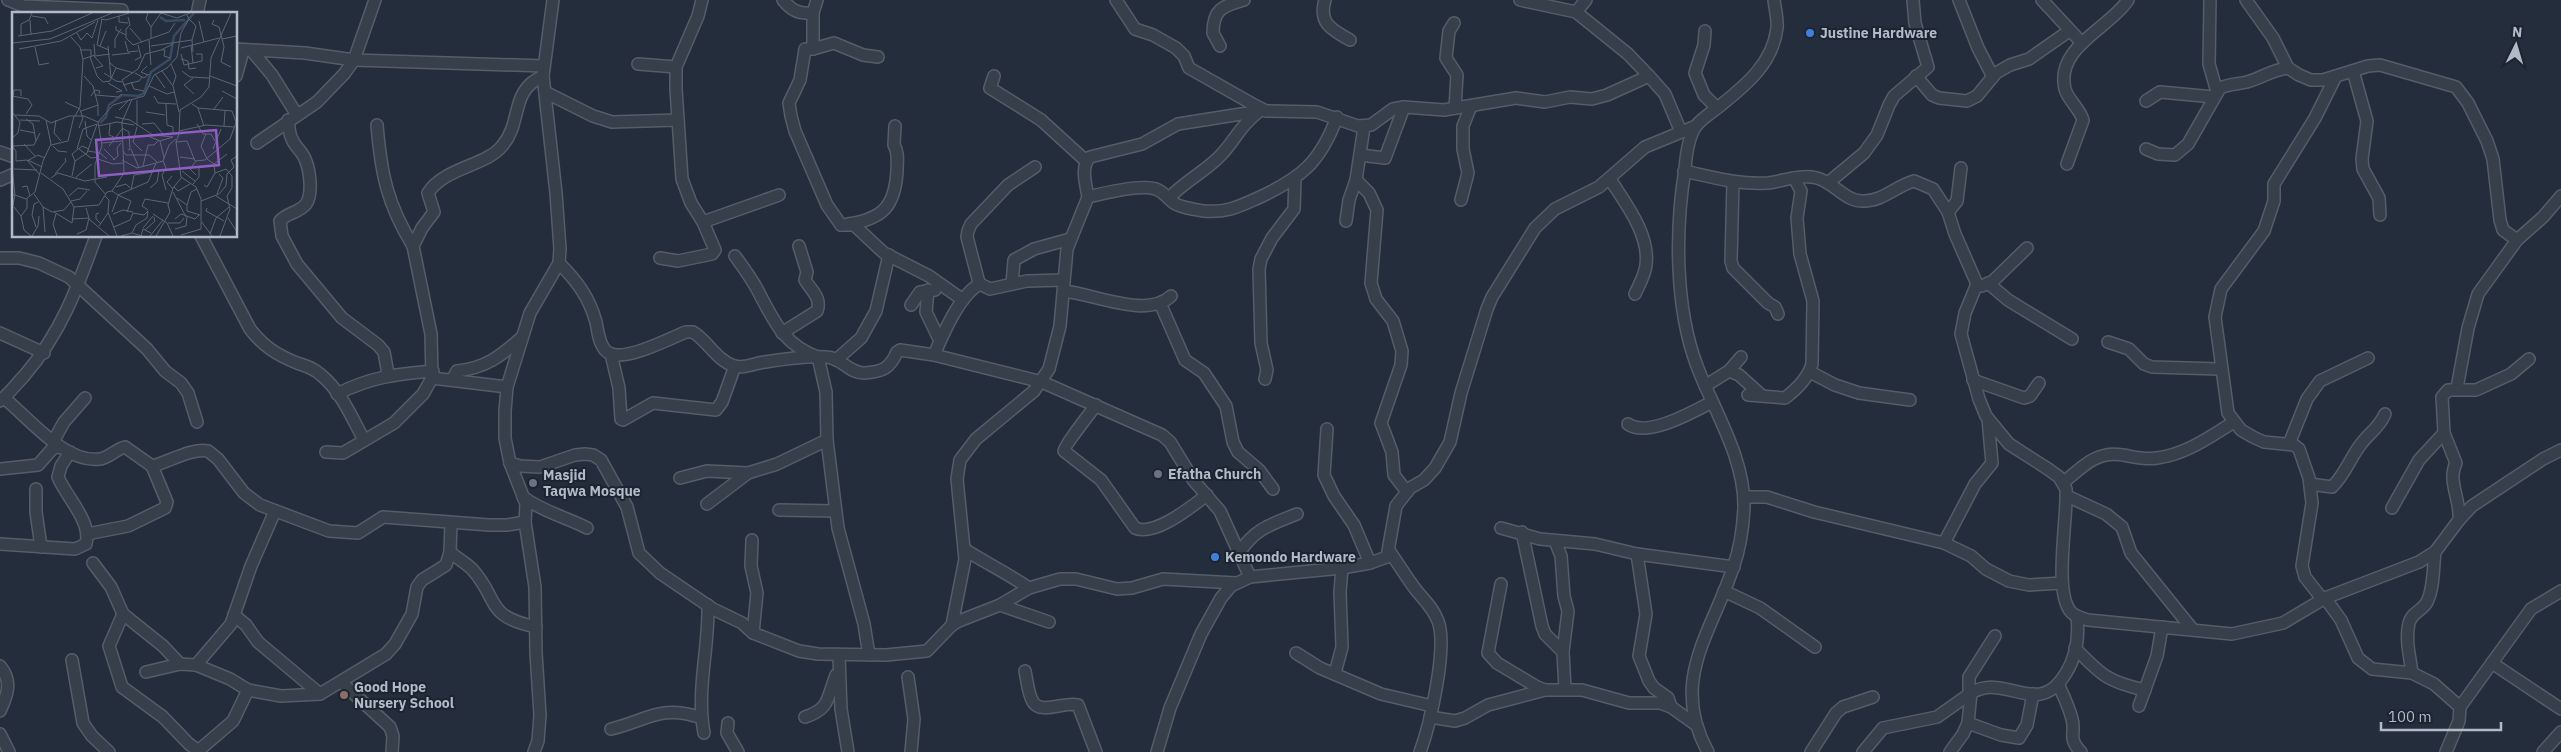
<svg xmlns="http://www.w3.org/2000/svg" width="2561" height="752" font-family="'IBM Plex Sans',sans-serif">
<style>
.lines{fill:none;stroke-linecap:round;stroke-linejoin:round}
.minor-casing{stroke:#555d69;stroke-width:14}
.minor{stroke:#373f4b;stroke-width:11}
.shop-dot{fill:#3f7fe0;stroke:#1c2430;stroke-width:2}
.worship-dot{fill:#6b7280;stroke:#1c2430;stroke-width:2}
.education-dot{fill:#8d6e63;stroke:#1c2430;stroke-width:2}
.labels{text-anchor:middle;stroke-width:4;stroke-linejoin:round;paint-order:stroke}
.poi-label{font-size:14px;font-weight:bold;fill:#b2bac7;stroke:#1c2430;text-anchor:start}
.inset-river{fill:none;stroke:#394b64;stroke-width:2.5}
.inset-road{fill:none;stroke:#5c6573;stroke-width:1}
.view{fill:#8e5ec2;fill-opacity:0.15;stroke:#8e5ec2;stroke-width:2.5}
.inset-edge{fill:none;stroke:#b2bac7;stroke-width:2.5}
</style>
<rect width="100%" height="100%" fill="#232d3b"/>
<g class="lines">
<g class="minor-casing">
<g id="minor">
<path d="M8,0L23,6L122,10"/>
<path d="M783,0C792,11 799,14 813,13"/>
<path d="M817,0L813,13V49H805L800,80L789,103L791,116L795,131L827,205L841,225"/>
<path d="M1116,0L1135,29L1153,35L1176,48L1184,56L1189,68L1256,106L1266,111L1317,112L1358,126L1371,125L1393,109L1404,107L1444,110L1516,98L1545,102L1570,97L1592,99L1607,95L1649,76L1665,94L1681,132"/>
<path d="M1325,0C1318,23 1332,30 1350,40"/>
<path d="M1520,0L1576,12L1628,54L1649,76"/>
<path d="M1959,0L1978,48L1993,77"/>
<path d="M2042,0L2082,43"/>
<path d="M2210,0L2209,64L2217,92"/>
<path d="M2246,0L2273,38L2288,68L2299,75L2311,80H2323L2368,66L2380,65L2456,87L2468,103L2487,141L2493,159L2500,220L2503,230L2517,240"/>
<path d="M1576,12L1586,0"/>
<path d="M197,14L200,0"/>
<path d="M1454,23L1449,31L1446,58L1457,75L1455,108"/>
<path d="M1705,31L1704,45L1695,73L1704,95L1717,108"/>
<path d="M1220,46L1213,33C1213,8 1224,6 1244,0"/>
<path d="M236,49L305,53L354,60L544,66"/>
<path d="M813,49L834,43L863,55L878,57"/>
<path d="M252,51L272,75L297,115"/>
<path d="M638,64L676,67"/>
<path d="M2353,71L2367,121L2362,159L2363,169L2379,198L2380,215"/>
<path d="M236,76L243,51"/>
<path d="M994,76L990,88L1041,120L1086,161"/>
<path d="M1916,76L1932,95L1939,98L1967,101L1977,96L1996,73L2010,65L2029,59L2069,31"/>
<path d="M545,92L593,116L612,122L678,120"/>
<path d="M2146,101L2160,92L2214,97"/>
<path d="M288,120C289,126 289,134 292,139C295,147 302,151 305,159C310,170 313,194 306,204C299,213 286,213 280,221L282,236L297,264L342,318L378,345L384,352L388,374"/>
<path d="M377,125C381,173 387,204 413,246"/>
<path d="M1364,127L1356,180L1369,193L1377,210L1371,283L1376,299L1393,321L1402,351L1401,365L1381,423L1392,452L1394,475L1407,492"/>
<path d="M257,143L317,102L344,74L354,60L375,0"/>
<path d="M2146,149L2158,154L2175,155L2188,144L2220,88C2229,84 2238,84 2247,82C2262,78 2271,70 2288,68"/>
<path d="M0,152L14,157"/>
<path d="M1360,155L1385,158L1404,107"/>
<path d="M2067,164L2083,120C2080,109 2068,100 2065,89C2055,47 2110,28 2128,0"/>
<path d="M1035,167L1008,185L971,224L968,231L967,237L978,279L980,284L990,289L1027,281L1064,280"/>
<path d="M1684,171C1712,177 1739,185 1768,183C1784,181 1800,174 1817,178C1835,183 1845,202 1864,201C1883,201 1896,186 1914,181L1933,189L1948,212L1955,234L1977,284L1965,313L1961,334L1979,399L1986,416L2009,444L2048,469L2059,477L2066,489C2068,517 2053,592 2071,612C2076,617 2082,618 2088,620L2232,634L2283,623L2325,598L2419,562L2435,552L2459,520L2472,506L2543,459L2561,450"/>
<path d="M1610,179C1625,203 1650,234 1646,265C1645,275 1639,285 1635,294"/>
<path d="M0,180L14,174"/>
<path d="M1733,182L1731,261L1733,268L1768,303L1775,307L1778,314"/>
<path d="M1828,183L1864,153L1877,135L1889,105L1894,96L1928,67L1915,23L1913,0"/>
<path d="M1088,197C1086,184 1080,167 1090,157L1142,144L1178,124L1260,111"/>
<path d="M1169,198C1185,181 1206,171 1221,155C1235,140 1241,125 1257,113"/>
<path d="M1461,200L1468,173L1463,149V126L1471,106"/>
<path d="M1948,212L1957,201L1961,168"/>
<path d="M1346,221L1349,200L1356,180"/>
<path d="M703,222L779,195"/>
<path d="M848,224C883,219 895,206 897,171C897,162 899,153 894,145L895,126"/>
<path d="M841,225H854L884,253L929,276L963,300"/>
<path d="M201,236L250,329C263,346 277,355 297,363C306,366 314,368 321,375C341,391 352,418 364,440"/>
<path d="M735,256C743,267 751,278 757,289C773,319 783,345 818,357L826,392L827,440L838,528L864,624L869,655"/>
<path d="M0,258H19L39,263L69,277L147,349L165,371L181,383L188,393L197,422"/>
<path d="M660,258L678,261L712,254L715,250L703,222L691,203L682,179L676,89V67L698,16L702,0"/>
<path d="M559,263C577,281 589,297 596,322C598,331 599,348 609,353C626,362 670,338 686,332H693C708,341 716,360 734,366C744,369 755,363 765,362C784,359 807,356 826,357C841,357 848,373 864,373C883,372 890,368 897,352L900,350L934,355L1042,382L1162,435L1170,442L1194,481L1220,511L1250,577"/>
<path d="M1988,283L2008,300L2072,339"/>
<path d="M1012,284L1014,260L1034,249L1070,239"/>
<path d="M1982,286L1993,281L2027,248"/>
<path d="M928,290L926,312L940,341"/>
<path d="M1064,291C1094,294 1147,319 1171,296"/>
<path d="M1160,303L1185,360L1204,373L1226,406L1233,442L1238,452L1259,470L1273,489"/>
<path d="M911,305L920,292L935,290"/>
<path d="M0,333L44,353"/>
<path d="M782,333L817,311C822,298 811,290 805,280L807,272L799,246"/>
<path d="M2108,342L2129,349L2144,364L2152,367L2220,369"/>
<path d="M611,354L619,388L621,419L623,420L653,403L716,410L722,402L735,366"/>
<path d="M934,355C943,334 960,294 980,284"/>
<path d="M836,360L861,338L876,311L889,255"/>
<path d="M1729,371L1739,375L1760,394"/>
<path d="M1810,372L1835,385L1859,393L1910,400"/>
<path d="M432,378L507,387"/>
<path d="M1265,379L1267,370L1261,343L1259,269L1261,259L1272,238L1294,209L1295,179"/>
<path d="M452,380L457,371C485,368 500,357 521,338"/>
<path d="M1973,380L2024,398L2030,396L2039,383"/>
<path d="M1705,386L1729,371L1741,357"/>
<path d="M2457,388L2468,328L2478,294L2517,240L2543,217L2561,196"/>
<path d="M337,394C371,377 396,374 433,371"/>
<path d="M1748,395L1785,398C1797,389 1808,378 1812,364L1813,301L1800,254L1797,218L1801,191L1794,178"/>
<path d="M4,398C29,418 65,464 100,459C109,458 116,449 125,447L152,466C169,462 191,448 208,451L218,459L244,493L260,505L329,531L358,533L383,517L489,525H507L525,522"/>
<path d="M0,401C9,394 16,384 24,376C61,333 77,289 96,236"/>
<path d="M1096,405C1091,412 1064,446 1064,451L1101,480L1135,528C1155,537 1192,506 1207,495"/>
<path d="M1628,424C1647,438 1693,412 1712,402"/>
<path d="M1327,429L1324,475L1334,496L1354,525L1370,563"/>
<path d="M53,442L64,422L85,398"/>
<path d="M2289,444L2307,399L2320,381L2368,358"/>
<path d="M326,452L343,453L394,423L423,394L432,378L431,334L413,246L422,228L434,212L428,193C443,168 486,166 502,146C523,122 509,91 543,76"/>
<path d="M510,463L520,466L540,467L575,455L585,454L593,455L601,460L627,507L639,553L660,573L713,609L742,623L753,633L799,651L818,654L886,655L927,651L952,625L959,621L1000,605L1029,588L1060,579H1076L1117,589L1132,588L1163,579L1236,583"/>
<path d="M0,469L38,465L53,448L59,447"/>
<path d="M680,478L707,471L748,473"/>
<path d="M2063,483C2082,467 2097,450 2123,455C2135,457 2145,460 2157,458C2187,454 2209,437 2234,422"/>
<path d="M2310,484L2332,487C2345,475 2350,458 2361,444C2369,433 2379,428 2385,414"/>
<path d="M36,489V512L41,547"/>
<path d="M2067,496L2106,514L2122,527L2131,553L2193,630"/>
<path d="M523,497C543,512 566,517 587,528"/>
<path d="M1744,497H1767L1814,512L1944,543L1971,556L1986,569L2009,581L2029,585L2062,583"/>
<path d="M707,504L748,473L777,464L827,440"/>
<path d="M2392,508L2419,460L2444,433"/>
<path d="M779,510L835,511"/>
<path d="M2459,520C2461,500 2447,481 2456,463L2444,433L2442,397L2448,390H2476L2511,374L2529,359"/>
<path d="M1501,528L1540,539L1595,544L1637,554L1734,567"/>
<path d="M1522,532L1542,626L1545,634L1563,652L1565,689"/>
<path d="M87,534L128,526L165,508L167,502L152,466"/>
<path d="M752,540L751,566L757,593L753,633"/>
<path d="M1555,541L1561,556L1564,596L1568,611L1563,652"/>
<path d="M1944,543L1975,484L1992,463L1988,419"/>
<path d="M0,544L75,549L86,544C92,521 66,497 58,477L61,466L70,452"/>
<path d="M964,549C986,563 1007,573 1029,588"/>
<path d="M450,552C457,558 466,563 472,569C500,600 484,616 536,627"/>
<path d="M1240,552C1254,529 1272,524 1297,514"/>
<path d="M1390,552C1399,565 1407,578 1416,590C1425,601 1433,608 1438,621C1448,647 1430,725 1420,752"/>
<path d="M1637,554L1646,614L1639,656L1649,681L1654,688L1668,698L1671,707"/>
<path d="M93,563L111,587L123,614L163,646L180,664"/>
<path d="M1501,584L1488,653L1497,663L1537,687L1545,690H1582L1629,703H1660L1671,707L1695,724"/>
<path d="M1724,591L1760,608L1815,647"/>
<path d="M2325,598L2341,620L2358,658L2372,669L2412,673L2434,684L2460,707L2459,721L2446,752"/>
<path d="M2323,600L2305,577L2302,566L2312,503L2309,478L2299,449L2294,445L2264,442L2253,437L2241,430L2228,413L2215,317L2221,289L2264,231L2274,201V184L2315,118L2336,76"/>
<path d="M1000,605L1049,622"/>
<path d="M123,614L109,646L122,687L163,717L189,744L200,752"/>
<path d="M234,615L246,625L258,642L320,694"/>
<path d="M952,625L965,559L957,479L960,460L976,439L1034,391L1049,369L1060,326L1067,249L1088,197C1104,193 1141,184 1156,189C1164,192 1167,198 1174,203C1181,208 1194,209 1203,211C1226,213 1238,207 1258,198C1301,178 1320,163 1337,117"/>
<path d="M2075,648C2101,675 2108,682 2145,690"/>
<path d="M1296,653L1320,668L1381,694L1432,706"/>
<path d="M839,656L841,709L848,752"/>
<path d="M72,660L83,723L92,736L109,752"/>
<path d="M2492,663L2561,709"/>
<path d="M196,665L231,624L251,566L275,511"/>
<path d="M0,666C13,681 7,696 0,711"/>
<path d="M1025,671C1027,680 1028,694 1033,702C1041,715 1066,701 1078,705L1096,752"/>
<path d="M146,672L180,664L196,665L230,679L248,690L281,696L320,694L386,654L395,644L412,614L417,587L422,580L446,565L450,552L451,524"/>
<path d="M1335,673L1342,647L1340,592L1342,568"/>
<path d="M2412,673C2410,656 2405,640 2409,623C2412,612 2422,611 2427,602C2434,588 2433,568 2435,552"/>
<path d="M908,677L914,719L911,752"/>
<path d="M341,682L390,727L393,736L392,752"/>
<path d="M2059,686C2064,697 2069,707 2072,719C2076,733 2067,738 2081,752"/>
<path d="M1969,694V677L1995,636"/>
<path d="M2139,706L2157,656L2162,627"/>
<path d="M2460,707L2531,609L2561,591"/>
<path d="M805,717C830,709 827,698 836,675"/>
<path d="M1430,717L1455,721L1465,718L1488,705L1545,690"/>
<path d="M728,723L727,733L738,752"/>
<path d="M1968,723L2001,735L2019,738L2027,725L2033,694"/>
<path d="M611,729C648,720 661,704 702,718"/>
<path d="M704,733C696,690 709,649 708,605"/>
<path d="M0,734L9,752"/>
<path d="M198,751L233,721L248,690"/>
<path d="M534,752L538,741L540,715L536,653L535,587L525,522L526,504L510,463L505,438V411L507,387L530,313L559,263L560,249L556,193L543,76L553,0"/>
<path d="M1157,752L1170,708L1201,634L1221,598L1231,586L1250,577L1342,568L1370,563L1387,557L1396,506L1410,488L1424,480L1435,468L1450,442L1461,393L1487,309L1492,297L1535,228L1555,209L1599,187L1645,147L1696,126"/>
<path d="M1708,752C1669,681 1711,634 1733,568C1740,549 1743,528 1744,508C1745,458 1714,411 1697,366C1675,308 1675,230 1685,169C1686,156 1688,137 1696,126C1702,118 1714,111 1721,105C1746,85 1773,63 1777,28C1778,19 1775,9 1774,0"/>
<path d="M1811,752L1836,713L1843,707L1873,697"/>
<path d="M1863,752L1883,728L1937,717L1971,693"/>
<path d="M1950,752L1963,734L1968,723L1971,693C2007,672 2038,720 2066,673C2076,657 2079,636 2077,617"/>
<path d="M2543,752L2561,732"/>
</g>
</g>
<use href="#minor" class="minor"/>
</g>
<g class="shop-dot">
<circle cx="1810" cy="33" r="5"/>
<circle cx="1215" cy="557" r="5"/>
</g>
<g class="worship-dot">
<circle cx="1158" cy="474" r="5"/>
<circle cx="533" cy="483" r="5"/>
</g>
<circle class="education-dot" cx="344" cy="695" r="5"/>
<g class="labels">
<g class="poi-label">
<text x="1820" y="38">Justine Hardware</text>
<text x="1168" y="479">Efatha Church</text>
<text x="543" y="480">Masjid<tspan x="543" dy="16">Taqwa Mosque</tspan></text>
<text x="1225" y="562">Kemondo Hardware</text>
<text x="354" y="692">Good Hope<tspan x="354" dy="16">Nursery School</tspan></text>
</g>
</g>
<g transform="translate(12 12)">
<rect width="225" height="225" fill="#232d3b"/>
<path class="inset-river" d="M148,5L154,9L173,8M88,111L94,105L97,93L110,83L126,84L132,81L139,60L158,47L162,24L182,1"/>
<path class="inset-road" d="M136,1L134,7L139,15M149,1L165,6L178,1M20,4L33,6L36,12M107,4V10L116,11M116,5L118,13L114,17V26L121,33L157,20L163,11M89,7L94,8L117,1M90,7L85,33L97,38M177,7L184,14L180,28L181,40M18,8L19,23M202,8L200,12L207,15L212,35L209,50L219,55M187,9L192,30M104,14V18L114,23M118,16L130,30M65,21L69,28L75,21L80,26L86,8M9,23V12L17,8L20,1M6,24L40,19L80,1M59,25L68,35L71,48L68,95L63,104M139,26V15L149,1M210,27L225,24M137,28L139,53M113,29L116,40L126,39M0,31L38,27L100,1M179,33L181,51M88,34L94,19M96,34L99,66M139,34L180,28M23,35L27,53L37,51M103,36V27L109,17M169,36L207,26M7,37L49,29L83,10M69,38H79V45M150,38H153L152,44L158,46M169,42L172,53L190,49V42H184M100,43L118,41M82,44L91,54L84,56M83,44L98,42M78,45L85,64L91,70L98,69L104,56L98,51M71,47L83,43L82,32M169,47L176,49L177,57L184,56M123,48L129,45L126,33M159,52L164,64L161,73M135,54L129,60L136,63M104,56L122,61M150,59L161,74L167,100M170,59L178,65L197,66M92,61L104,69L110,70M123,61L132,66L137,62M143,62L153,76M72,64L81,74L86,93M198,64L225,74M181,66L172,73L182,82M119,70L122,77L132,79M96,71L110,79L104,80M111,73L127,69L130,65M137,74L155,82L162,80M115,79L110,68L126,57L133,42L149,38L161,32M210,79L225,87M84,83L106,85L110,82M0,84L16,87L20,93L14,102M1,84L2,78H9V84M79,84L83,78L88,79L87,82M142,84L146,91L164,92M53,90L68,97M154,92L155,113L161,115V121M180,92L186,96L220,99L224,110M186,96L192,114M202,97L211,85M107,98L118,87M69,99L86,93V104M0,100L8,110L6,121L0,126M134,100L153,103M3,103L27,104L39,111L57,104H72L86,110M103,105L118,108L141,123L161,125M14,107L21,112L24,129M8,108L28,109M44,108L42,121L49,129M73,109L75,124L79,128M98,112L97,123L102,125M130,112L142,111L151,122M185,112L191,122H199L203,129M86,114L105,110L122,113M125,114V88M212,114L213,99M125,115L121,130L130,139M67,116L71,106L68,98M110,116L117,120L118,137L116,138M8,118L23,121M167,119L194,113L222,115M194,122L189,134L195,147M136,124L148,129L161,125M148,129L152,146M164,130L175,129L183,149L193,148L218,127L225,108M90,131L110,129M12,132L23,144M39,133L56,129L62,104M0,134L4,139V149L15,148L28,163M0,134L22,133L28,121M41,134L46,139L55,140M97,134L110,117M65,137L71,117L85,112M67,137L79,146L87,145M92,137L103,148M119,137L127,156M201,137L209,117M76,139L88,141L95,147M111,139L114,143H137L145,150M168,145L183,147M86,147L101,152L111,151M195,147L202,152L203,161L214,157L220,164V176L215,184L218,197L208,224M16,148L30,155M101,148L106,144L105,136L109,131M110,148L125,156L144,151M15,149L26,143L33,146M63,149L60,142L70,134L77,137M151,149L154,156L150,163L154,178M184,149L178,157L184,163M202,152L215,142M131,154L136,133H142L147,128M0,156L3,182L0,198M2,157L25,158M170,159L183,169M29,161L51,177L62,195L87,193L95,180L100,179L106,183L136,170L144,151L151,149L157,133L164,127M43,162L54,149L53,146M60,164L63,149L75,141L85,112M160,164L155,170L161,177M64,165L80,152M39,166L46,161L73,169L95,165M181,172L187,165V156M192,173L195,175L203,161M10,175L15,174L18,184M104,175L114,172L118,176M162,175L166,179L178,172M138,176L145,170L147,159M119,178L122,163L141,160M100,179L112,161L110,110L120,87M161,180L174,205M0,182L14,187L23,180L31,149L39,132L34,108M22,182L31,195L40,200L52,198L59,190M205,182L211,166L207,162M94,183L83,170V152L90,134L86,110L101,93L132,84L142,63L155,56L165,45L169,21L177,7L175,3M106,183L119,189L115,200M57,184L66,176L78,178M93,184L97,188L96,200L105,224M204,184L225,197M165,186L175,193V199L188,203M59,189L68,187L75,179M189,189L207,182L214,174L215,162L222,155L219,148L225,144M175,193L179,180L185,177M2,195L9,204L12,218L19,224M31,195L33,220M195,196L194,199L212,209M136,198L130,194L133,187L156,191M42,200L60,211L62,195M100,200L106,184M87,201L84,202V207L89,212M44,202L41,212L45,224M101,202L111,198L121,200M141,202L155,211L161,224M9,204L15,196V187M216,206L225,220M61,207L77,206M77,207L97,224M163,207L169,202L183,207L187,203M156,211H168L172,206M87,214L96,201M24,215L20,203L22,192L26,190M102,215L118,208L121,201L132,203L136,199M131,216L141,204M163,217L174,214L175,205M133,218L143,209L142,205M120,221L124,213L135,206L136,199M65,222L74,218L77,206L74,196M198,222L204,206L217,195M169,223L189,217V210M20,224L26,214L27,204M109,224L120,221L130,224M129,224L131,217L139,221M138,224L151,208M144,224L158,200L156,193L161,176L170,165M200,224L189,209V187L184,175L169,165L164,130L167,122L168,98L189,85L197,75L199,46L219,1"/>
<path class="view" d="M204,118L207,153L87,164L84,128Z"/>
<rect width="225" height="225" class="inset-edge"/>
</g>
<g transform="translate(2516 45) rotate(5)" stroke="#1c2430" stroke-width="4" paint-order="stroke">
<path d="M0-4L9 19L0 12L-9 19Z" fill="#b2bac7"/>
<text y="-8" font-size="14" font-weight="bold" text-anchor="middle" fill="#b2bac7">N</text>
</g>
<path d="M2381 722v8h120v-8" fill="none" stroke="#b2bac7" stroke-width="2.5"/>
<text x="2388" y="722" font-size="15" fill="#b2bac7" stroke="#1c2430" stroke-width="4" paint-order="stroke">100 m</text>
</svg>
